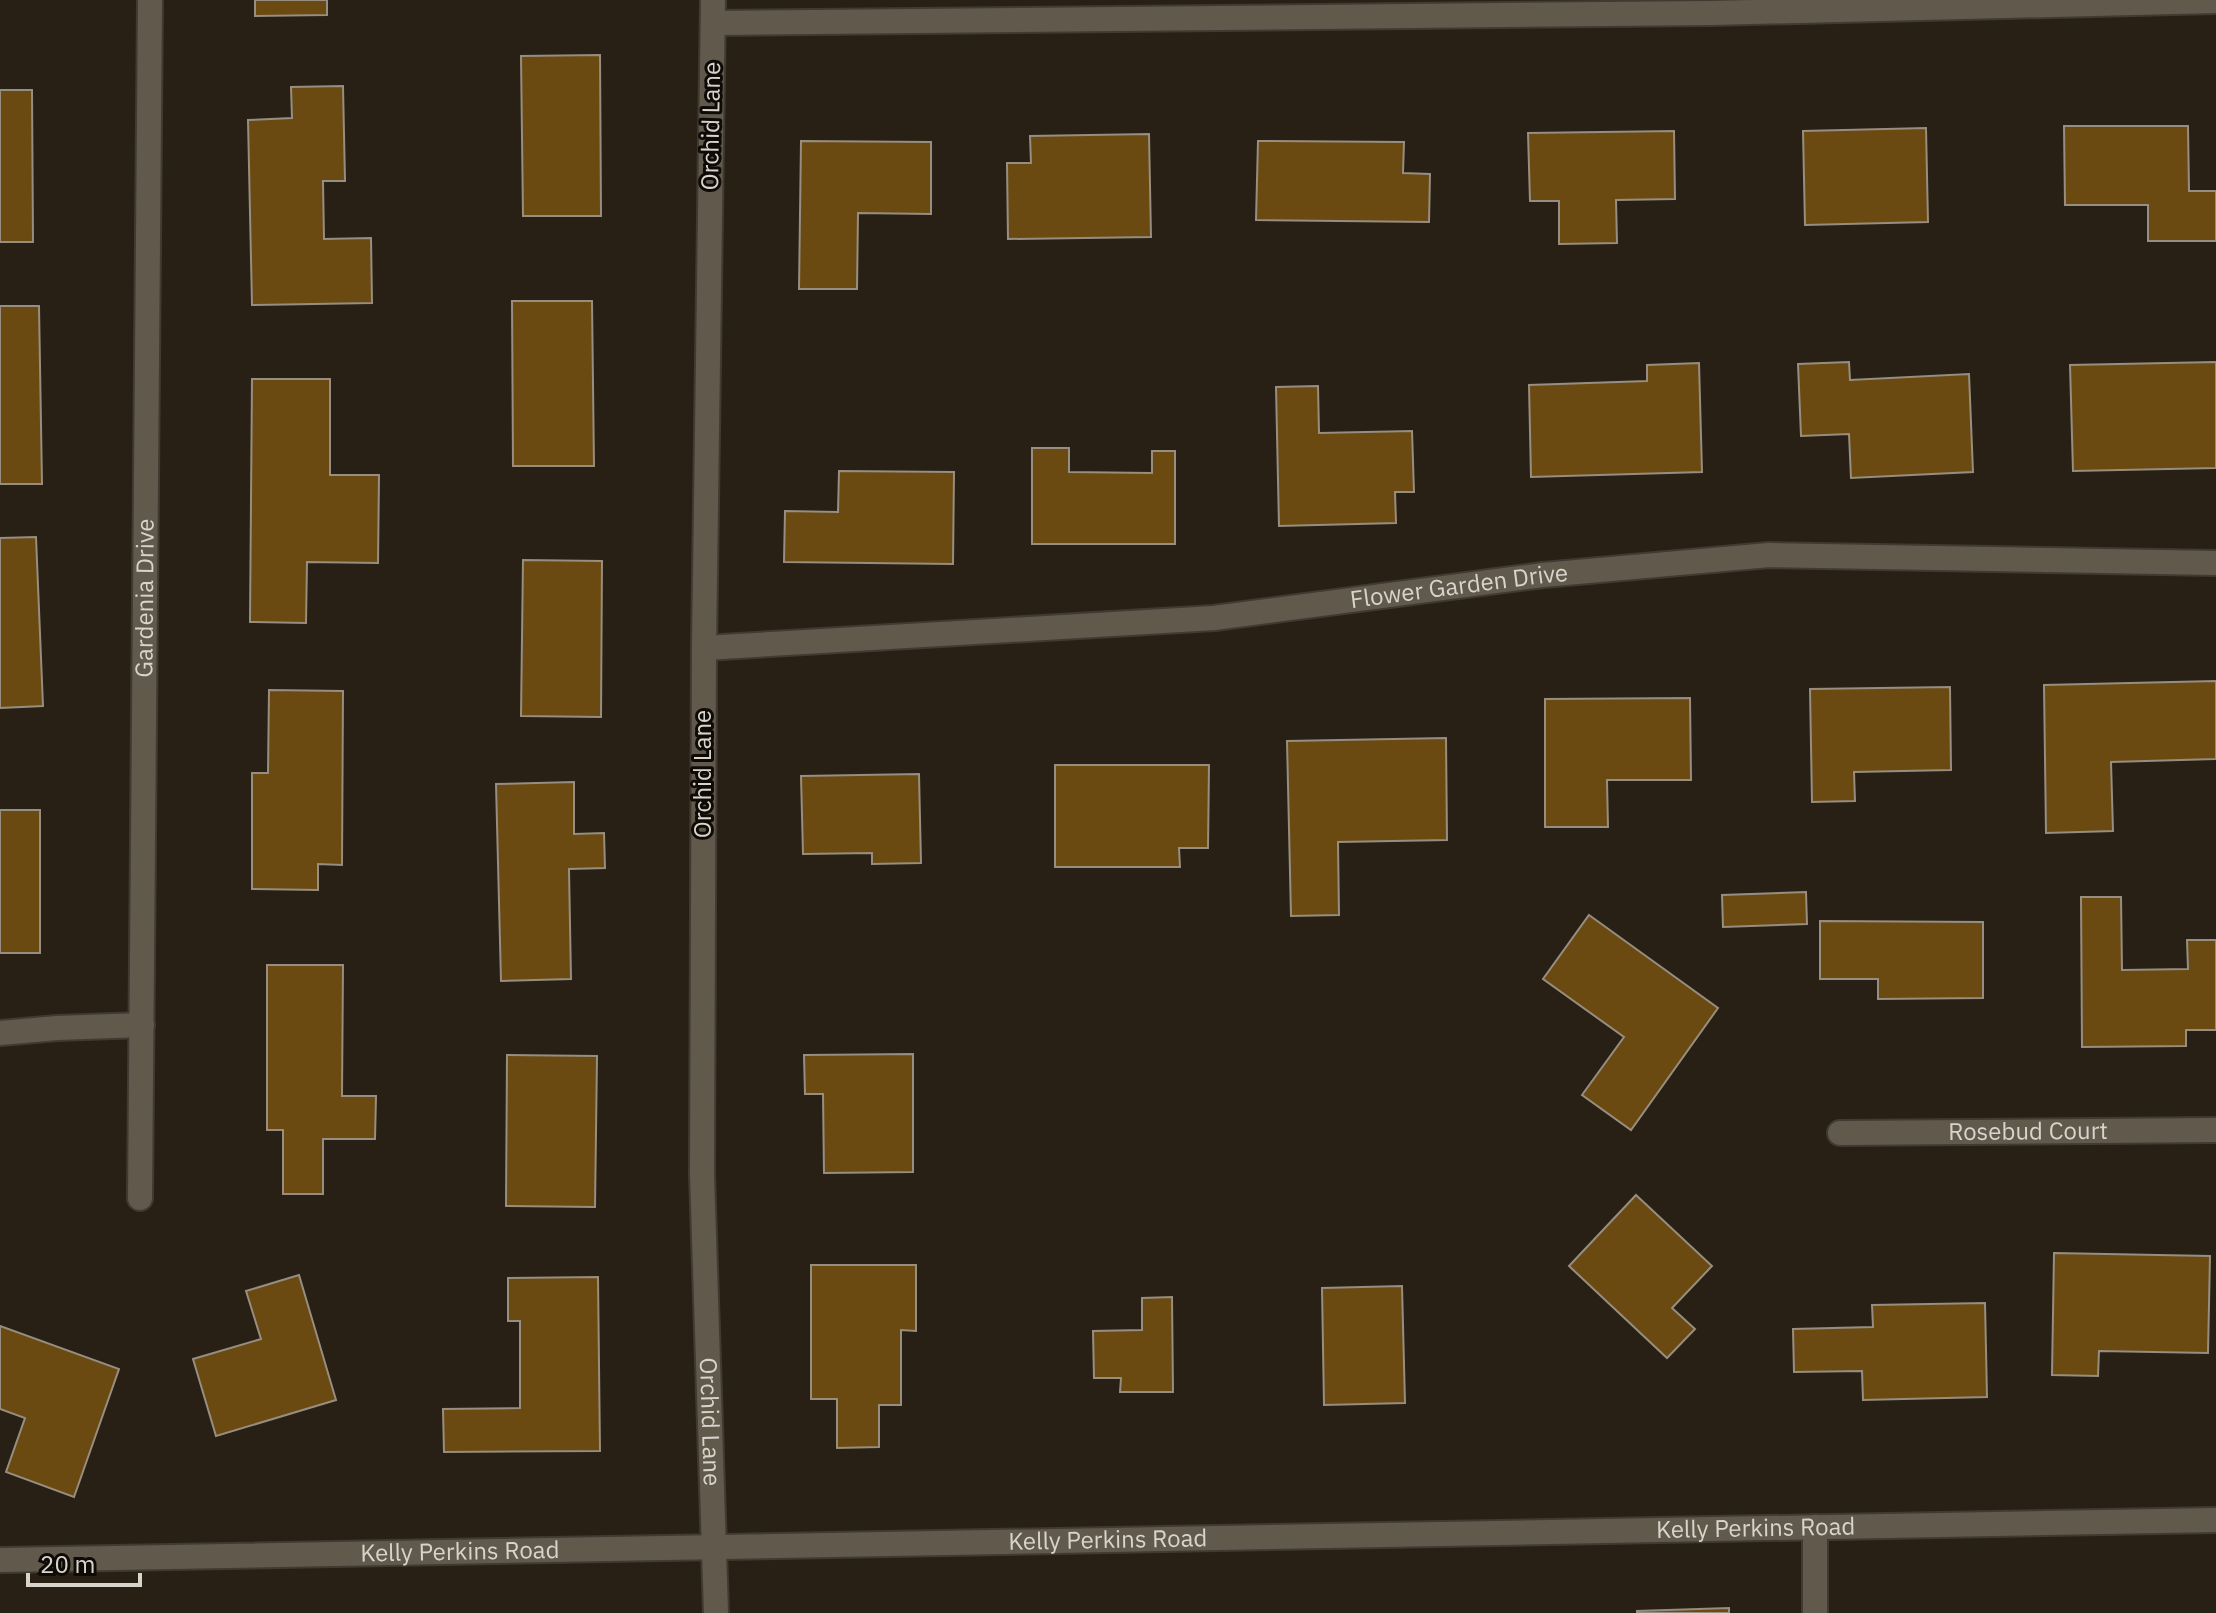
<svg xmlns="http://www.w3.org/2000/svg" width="2216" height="1613" font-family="'IBM Plex Sans',sans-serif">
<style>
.building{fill:#6a4a11;stroke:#978d80;stroke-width:2}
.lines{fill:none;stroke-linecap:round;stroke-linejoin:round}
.street-casing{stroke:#403a32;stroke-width:28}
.street{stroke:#61594c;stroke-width:24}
.labels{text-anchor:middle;stroke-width:6;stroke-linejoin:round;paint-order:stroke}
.street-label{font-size:24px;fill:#d8d3cb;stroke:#0e0a06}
</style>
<rect width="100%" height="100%" fill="#282015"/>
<g class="building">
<path d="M255,0H327V15L255,16Z"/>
<path d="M600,55L601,216H523L521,56Z"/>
<path d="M343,86L345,181H323L324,239L371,238L372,303L252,305L248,120L292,118L291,87Z"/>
<path d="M0,90H32L33,242H0Z"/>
<path d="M2064,126H2188L2189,191H2216V241H2148V205H2065Z"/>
<path d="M1926,128L1928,222L1805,225L1803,131Z"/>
<path d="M1674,131L1675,199L1616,200L1617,243L1559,244V201H1530L1528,133Z"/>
<path d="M1149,134L1151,237L1008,239L1007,163H1031L1030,136Z"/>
<path d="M801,141L931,142V214L858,213L857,289H799Z"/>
<path d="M1258,141L1404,142L1403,173L1430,174L1429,222L1256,220Z"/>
<path d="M512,301H592L594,466H513Z"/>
<path d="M0,306H39L42,484H0Z"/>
<path d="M1849,362L1850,380L1969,374L1973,472L1851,478L1849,434L1801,436L1798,364Z"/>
<path d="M2216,362V468L2073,471L2070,365Z"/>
<path d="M1699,363L1702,472L1531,477L1529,385L1647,381V365Z"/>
<path d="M252,379H330V475H379L378,563L307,562L306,623L250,622Z"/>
<path d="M1318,386L1319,433L1412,431L1414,492H1395L1396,523L1279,526L1276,387Z"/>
<path d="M1032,448H1069V472L1152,473V451H1175V544H1032Z"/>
<path d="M839,471L954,472L953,564L784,562L785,511L838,512Z"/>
<path d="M36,537L43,706L0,708V538Z"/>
<path d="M523,560L602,561L601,717L521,716Z"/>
<path d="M2216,681V759L2111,762L2113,831L2046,833L2044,685Z"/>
<path d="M1950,687L1951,770L1854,772L1855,801L1812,802L1810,689Z"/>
<path d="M269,690L343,691L342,865L318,864V890L252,889V773H268Z"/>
<path d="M1690,698L1691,780H1607L1608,827H1545V699Z"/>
<path d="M1446,738L1447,840L1338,842L1339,915L1291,916L1287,741Z"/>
<path d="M1055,765H1209L1208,848H1179L1180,867H1055Z"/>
<path d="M919,774L921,863L872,864V853L803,854L801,776Z"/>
<path d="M574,782V834L604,833L605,868L569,869L571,979L501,981L496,784Z"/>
<rect x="0" y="810" width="40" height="143"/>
<path d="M1806,892L1807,924L1723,927L1722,895Z"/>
<path d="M2081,897H2121L2122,970L2188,969L2187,940H2216V1030H2186V1046L2082,1047Z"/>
<path d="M1589,915L1718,1008L1631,1130L1582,1095L1624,1037L1543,979Z"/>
<path d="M1820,921L1983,922V998L1878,999V979H1820Z"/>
<path d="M267,965H343L342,1096H376L375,1139H323V1194H283V1130H267Z"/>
<path d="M913,1054V1172L824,1173L823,1094H805L804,1055Z"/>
<path d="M507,1055L597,1056L595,1207L506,1206Z"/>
<path d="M1636,1195L1712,1266L1672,1308L1695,1329L1667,1358L1569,1266Z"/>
<path d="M2054,1253L2210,1256L2208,1353L2099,1351L2098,1376L2052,1375Z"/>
<path d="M811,1265H916V1331L901,1330V1405H879V1447L837,1448V1399H811Z"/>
<path d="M299,1275L336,1400L216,1436L193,1359L261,1339L246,1291Z"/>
<path d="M598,1277L600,1451L444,1452L443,1409L520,1408V1321H508V1278Z"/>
<path d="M1402,1286L1405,1403L1324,1405L1322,1288Z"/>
<path d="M1172,1297L1173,1392H1120L1121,1378H1094L1093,1331L1142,1330V1298Z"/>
<path d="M1985,1303L1987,1397L1863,1400L1862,1371L1794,1372L1793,1329L1873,1327L1872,1305Z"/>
<path d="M0,1326L119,1369L74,1497L6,1472L25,1418L0,1409Z"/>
<path d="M1729,1608V1613H1637V1611Z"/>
</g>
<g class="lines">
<g class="street-casing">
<g id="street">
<path id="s1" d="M713,0L704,648L702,1174L716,1613"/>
<path d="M713,23L1711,13L2216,1"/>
<path id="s2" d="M704,648L1214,618L1543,575L1769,555L2216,563"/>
<path d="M0,1033L57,1028L142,1025"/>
<path id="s3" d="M1840,1133L2216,1130"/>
<path id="s4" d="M140,1198L150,0"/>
<path id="s5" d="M0,1560L2216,1520"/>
<path d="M1815,1613V1527"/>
</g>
</g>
<use href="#street" class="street"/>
</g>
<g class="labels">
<g class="street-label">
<text transform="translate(711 126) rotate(-89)" y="8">Orchid Lane</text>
<text dy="8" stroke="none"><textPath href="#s2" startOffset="758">Flower Garden Drive</textPath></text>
<text dy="8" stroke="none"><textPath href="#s4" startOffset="600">Gardenia Drive</textPath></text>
<text transform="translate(703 774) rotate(-90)" y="8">Orchid Lane</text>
<text dy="8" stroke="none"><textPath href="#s3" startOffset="188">Rosebud Court</textPath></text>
<text dy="8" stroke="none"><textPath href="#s1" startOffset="1422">Orchid Lane</textPath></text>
<text dy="8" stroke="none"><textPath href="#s5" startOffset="1756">Kelly Perkins Road</textPath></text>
<text dy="8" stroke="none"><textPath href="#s5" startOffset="1108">Kelly Perkins Road</textPath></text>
<text dy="8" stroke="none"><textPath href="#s5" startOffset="460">Kelly Perkins Road</textPath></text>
</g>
</g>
<path d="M28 1573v12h112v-12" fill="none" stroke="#d8d3cb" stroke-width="4"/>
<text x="40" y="1573" font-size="24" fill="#d8d3cb" stroke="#0e0a06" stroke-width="6" paint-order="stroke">20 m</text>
</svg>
